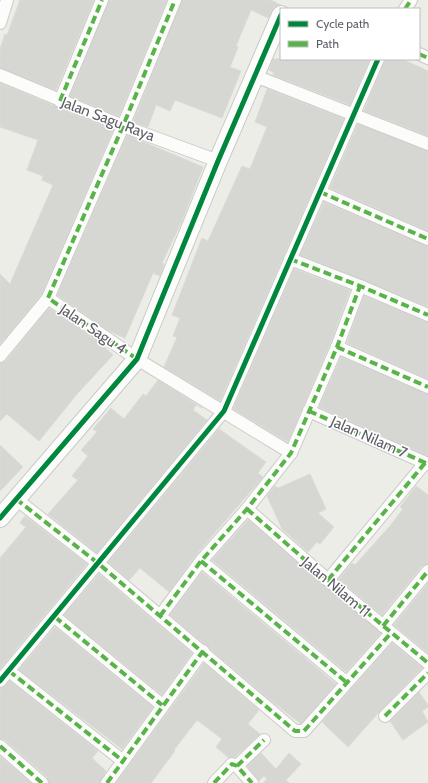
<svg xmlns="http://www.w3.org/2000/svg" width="428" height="783" font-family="Cabin,sans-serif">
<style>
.building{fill:#d6d6d2;stroke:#dcdcd6}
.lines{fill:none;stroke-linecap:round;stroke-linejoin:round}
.street-casing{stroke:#cacbca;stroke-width:14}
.secondary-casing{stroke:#c9c9c8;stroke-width:20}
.street{stroke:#fcfcfb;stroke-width:12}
.secondary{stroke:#fcfcfb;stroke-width:18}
.quiet{stroke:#58b449;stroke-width:4;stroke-dasharray:8 4;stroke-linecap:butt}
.cycleway-casing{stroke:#fff;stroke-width:8}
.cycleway{stroke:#00873e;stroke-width:5}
.labels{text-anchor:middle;stroke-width:3;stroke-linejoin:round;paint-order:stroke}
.street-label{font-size:15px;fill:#5d5f66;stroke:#fff}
</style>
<rect width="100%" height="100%" fill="#edede7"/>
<g class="building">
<path d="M20,0H94L56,90L0,68V49L5,34L7,35Z"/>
<path d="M109,0H167L119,116L70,96Z"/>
<path d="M182,0H271L281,5L274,7L268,18L251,10L236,46L238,47L230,67L241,71L222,118L175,100L170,111L156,105L148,127L133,122Z"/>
<path d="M273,59H370L350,105L273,75L274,73L269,70Z"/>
<path d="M385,59H402L428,71V136L364,111Z"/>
<path d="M0,83L113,130L42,294L0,344V274L10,284L53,185L42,180L43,176L27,170L38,140L0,127Z"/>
<path d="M267,89L344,119L220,401L164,367L177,337L173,336L180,318L172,315L202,238L208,241L242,166L250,169L267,127L255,122Z"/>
<path d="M358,124L428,151V231L330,188Z"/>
<path d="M127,135L203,167L181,223L162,263L164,264L160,276L153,273L125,338L109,331L57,295Z"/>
<path d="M324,202L428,246V307L300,255Z"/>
<path d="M294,269L350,290L330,344L288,442L233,409Z"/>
<path d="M364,296L428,322V379L347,343Z"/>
<path d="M49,308L99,342L113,355L77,394L39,441L7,414L0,421V363L6,361Z"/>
<path d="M341,357L428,394V456L319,407Z"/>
<path d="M158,380L202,408L196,405L193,410L207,420L97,553L48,514L78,480L72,476L88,456L81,450L97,432L93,429L111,408L124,419L143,394L146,396Z"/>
<path d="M219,429L266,462L258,473L263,477L195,556L169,592L140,568L129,580L108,562Z"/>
<path d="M0,445L23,467L0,491Z"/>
<path d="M310,474L326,509L318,513L334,527L320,544L317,542L308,552L282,529L267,496L275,486L278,488Z"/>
<path d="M416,486L428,495V564L422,566L382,615L339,579L352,563L355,565L390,526L403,509L400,507Z"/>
<path d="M25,516L87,564L0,669V558L26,527L20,523Z"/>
<path d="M248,520L381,633L346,672L212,560Z"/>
<path d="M202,572L336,684L301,724L268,698L170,615Z"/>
<path d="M99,574L192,653L162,695L64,615Z"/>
<path d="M428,583V653L394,625Z"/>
<path d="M55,627L153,707L122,749L19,670Z"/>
<path d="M392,643L422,668L380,711L348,747L322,722Z"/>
<path d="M204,663L259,710L248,724L260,734L235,757L229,758L216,747L222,739L197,720L174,750L175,751L151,783H116Z"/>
<path d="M10,681L98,751L92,758L106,771L100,783H49L47,777L5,740L0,739V688L5,686Z"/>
<path d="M419,692L428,705V707L422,711L428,722L403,740L390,721Z"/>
<path d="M261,753L276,769L289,753L301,764L286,780L289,783H263L267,779L264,776L259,781L247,766Z"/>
<path d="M0,756L31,783H0Z"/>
</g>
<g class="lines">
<g class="street-casing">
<g id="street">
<path d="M405,9L411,0"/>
<path d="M0,23L7,0"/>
<path d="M419,54L428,58"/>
<path d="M0,75L123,126L218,161"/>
<path d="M255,76L428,144"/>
<path d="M60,101L102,0"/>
<path d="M320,192L428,239"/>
<path d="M290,259L360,286L428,315"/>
<path d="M48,298L137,359L291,453"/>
<path d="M337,347L428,387"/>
<path d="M0,356L48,298L123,126L175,0"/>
<path d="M309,411L428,464"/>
<path d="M16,499L99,564L295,731H304L391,633"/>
<path d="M247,509L328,580L428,663"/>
<path d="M201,561L346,682"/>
<path d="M328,580L425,463"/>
<path d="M160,616L201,561L247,509L291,453L337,347L360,286"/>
<path d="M55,617L162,705"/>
<path d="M383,626L428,571"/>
<path d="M9,671L123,761"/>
<path d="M0,681L224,411L378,59"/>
<path d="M385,716L428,673"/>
<path d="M0,746L42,783"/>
<path d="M237,766L264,740"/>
<path d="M107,783L203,651"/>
<path d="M214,783L232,764L237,766L252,783"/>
</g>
</g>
<g class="secondary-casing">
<path id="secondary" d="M0,518L137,359L218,161L281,15"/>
</g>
<use href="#street" class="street"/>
<use href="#secondary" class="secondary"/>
<g class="quiet">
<path d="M405,9L411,0"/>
<path d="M419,54L428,58"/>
<path d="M60,101L102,0"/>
<path d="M320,192L428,239"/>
<path d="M290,259L360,286L428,315"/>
<path d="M337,347L428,387"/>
<path d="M137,359L48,298L123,126L175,0"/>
<path d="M309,411L428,464"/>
<path d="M16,499L99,564L295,731H304L391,633"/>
<path d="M247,509L328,580L428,663"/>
<path d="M201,561L346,682"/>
<path d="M328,580L425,463"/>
<path d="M160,616L201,561L247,509L291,453L337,347L360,286"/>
<path d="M55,617L162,705"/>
<path d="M383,626L428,571"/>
<path d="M9,671L123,761"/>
<path d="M385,716L428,673"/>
<path d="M0,746L42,783"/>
<path d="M237,766L264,740"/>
<path d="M107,783L203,651"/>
<path d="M214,783L232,764L237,766L252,783"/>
</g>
<g class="cycleway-casing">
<g id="cycleway">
<path d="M0,518L137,359L218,161L281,15"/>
<path d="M0,681L224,411L378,59"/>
</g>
</g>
<use href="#cycleway" class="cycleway"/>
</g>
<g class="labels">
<g class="street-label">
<text transform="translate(108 119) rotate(21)" y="5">Jalan Sagu Raya</text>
<text transform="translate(93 329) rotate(34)" y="5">Jalan Sagu 4</text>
<text transform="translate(369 437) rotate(24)" y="5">Jalan Nilam 7</text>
<text transform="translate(336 587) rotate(40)" y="5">Jalan Nilam 11</text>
</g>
</g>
<rect x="280" y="8" width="140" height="52" fill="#ffffff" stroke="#bebfc2"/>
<rect x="288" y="21" width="20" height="6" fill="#00873e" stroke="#bebfc2"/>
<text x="316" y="28" font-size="12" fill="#5d5f66">Cycle path</text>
<rect x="288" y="41" width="20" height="6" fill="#58b449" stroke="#bebfc2"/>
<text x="316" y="48" font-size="12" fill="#5d5f66">Path</text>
</svg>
